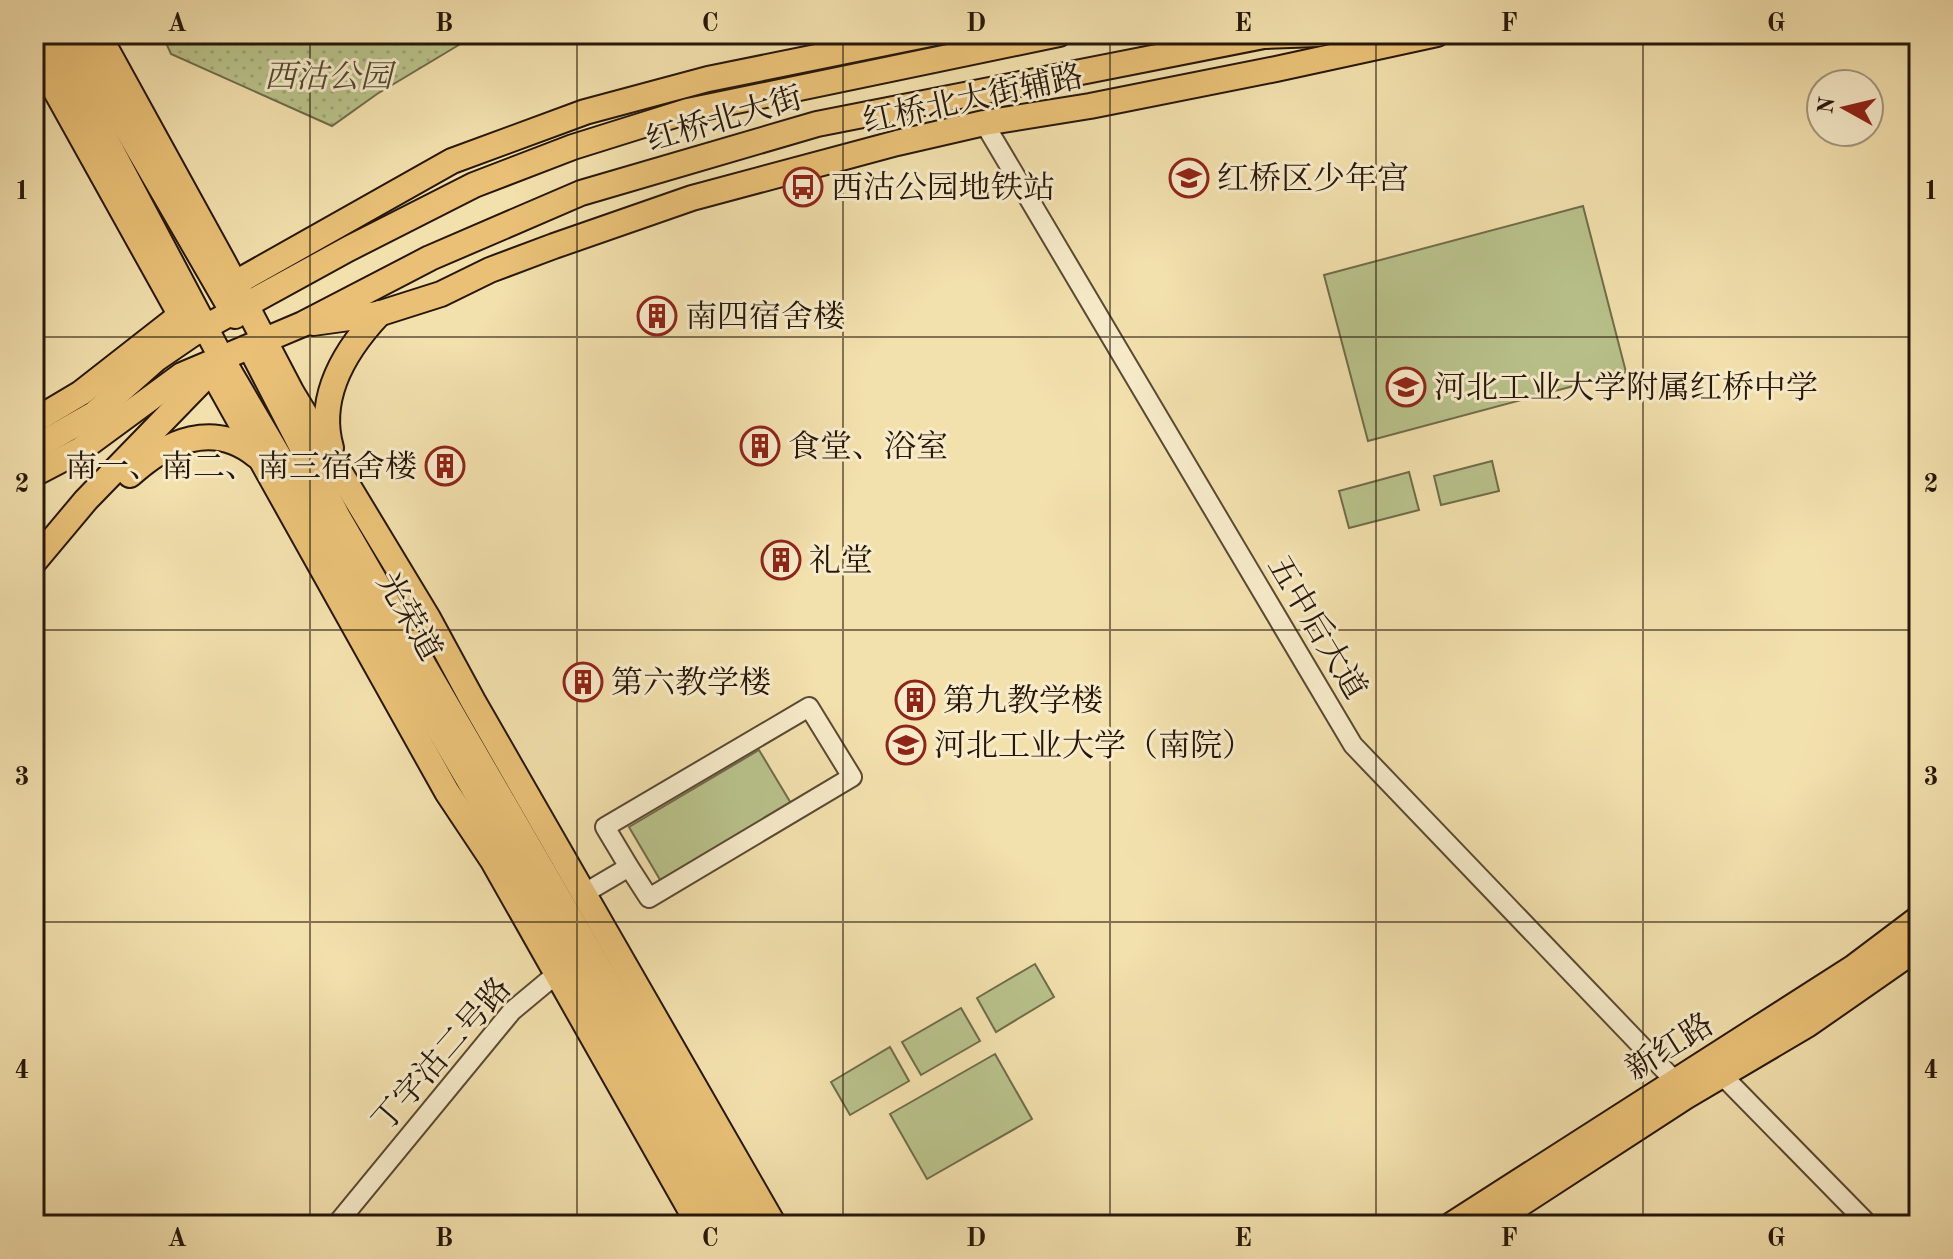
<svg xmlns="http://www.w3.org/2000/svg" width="1953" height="1259" font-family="'Old Standard TT','Noto Serif SC',serif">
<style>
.grass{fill:#b9c28b;stroke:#706c4a;stroke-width:2}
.park{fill:url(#park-dots);stroke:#706c4a;stroke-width:2}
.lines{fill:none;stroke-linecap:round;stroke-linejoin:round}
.minor-casing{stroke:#5a4933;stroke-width:22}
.major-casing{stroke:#27170a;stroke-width:28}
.minor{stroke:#f7ebca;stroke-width:18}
.major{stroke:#e9c076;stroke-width:24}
.grid{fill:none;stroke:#27170a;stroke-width:2;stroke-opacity:0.55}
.labels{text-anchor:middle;stroke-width:6;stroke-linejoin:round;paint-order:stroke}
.park-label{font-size:32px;font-style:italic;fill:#534a31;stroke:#f7ebca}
.street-label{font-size:32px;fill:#27170a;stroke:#f7ebca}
.poi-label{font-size:32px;fill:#27170a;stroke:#f7ebca;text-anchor:start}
.neatline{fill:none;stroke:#27170a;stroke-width:3}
.grid-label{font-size:26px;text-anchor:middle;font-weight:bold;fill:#27170a}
</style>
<defs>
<pattern id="park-dots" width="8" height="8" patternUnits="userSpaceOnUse" patternTransform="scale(2)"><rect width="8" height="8" fill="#b9c28b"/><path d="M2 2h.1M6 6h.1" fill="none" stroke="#9fa677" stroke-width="1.8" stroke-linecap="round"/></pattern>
</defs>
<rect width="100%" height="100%" fill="#f2e0ad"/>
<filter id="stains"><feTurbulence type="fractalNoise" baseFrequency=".0025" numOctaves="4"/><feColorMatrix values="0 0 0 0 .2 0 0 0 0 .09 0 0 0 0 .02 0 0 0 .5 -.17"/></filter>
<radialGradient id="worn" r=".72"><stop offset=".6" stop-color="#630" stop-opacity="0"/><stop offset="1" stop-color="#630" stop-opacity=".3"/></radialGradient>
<g class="grass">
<path d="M1583,206L1626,372L1368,441L1324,275Z"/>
<path d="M1492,461L1499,491L1441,505L1434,476Z"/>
<path d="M1409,472L1419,510L1349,528L1339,491Z"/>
<path d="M759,750L792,805L662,883L629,827Z"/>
<path d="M1035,964L1054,997L996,1032L977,998Z"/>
<path d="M961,1008L980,1041L921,1075L902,1042Z"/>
<path d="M890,1047L909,1081L850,1115L831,1082Z"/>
<path d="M995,1054L1032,1119L927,1179L890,1114Z"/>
</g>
<path class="park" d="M162,34H477L377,94L332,126L171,54Z"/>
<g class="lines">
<g class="minor-casing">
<g id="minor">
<path d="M984,123L1353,745L1674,1080L1682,1092"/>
<path d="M583,894L629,867L649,898L852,777L809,707L605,827L629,867"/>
<path d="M1714,1067L1869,1225"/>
<path d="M336,1225L512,1011L548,981L566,971"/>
</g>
</g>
<g class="major-casing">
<g id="major">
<path d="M50,34L222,359L577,965L723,1225"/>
<path d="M72,34L235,316"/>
<path d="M98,34L224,263L292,393L428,618L473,701L774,1225"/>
<path d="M1265,36L1318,34"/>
<path d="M34,52L181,316"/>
<path d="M223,290L452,161L585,112L708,79L930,34"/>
<path d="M313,323L378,314L441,294L490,270L554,246L692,198L897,143L984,123L1090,106L1276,69L1437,34"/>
<path d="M253,353L338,517L748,1225"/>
<path d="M220,386L447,792L493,861L699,1225"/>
<path d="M34,421L81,393L191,307"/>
<path d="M34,448L94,414L156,359L191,335L348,249L474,185L573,147L688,111L1059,34"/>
<path d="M331,448C316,396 346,349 380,313"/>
<path d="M34,474L80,450L182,375L303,324L430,258L581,193L817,124L1274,34"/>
<path d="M130,475C167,441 214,420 257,456"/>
<path d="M34,562L86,500L220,362"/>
<path d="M1451,1225L1854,967L1919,918"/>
<path d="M1488,1225L1685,1097L1807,1025L1919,947"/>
</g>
</g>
<use href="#minor" class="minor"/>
<use href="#major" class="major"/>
</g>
<path class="grid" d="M310,34V1225M577,34V1225M843,34V1225M1110,34V1225M1376,34V1225M1643,34V1225M34,337H1919M34,630H1919M34,922H1919"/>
<defs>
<g id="school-ring" transform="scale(2)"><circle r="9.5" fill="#f7ebca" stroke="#8f2418" stroke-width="1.5"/><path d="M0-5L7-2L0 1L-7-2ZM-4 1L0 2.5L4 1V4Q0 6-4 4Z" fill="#8f2418"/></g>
<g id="bus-ring" transform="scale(2)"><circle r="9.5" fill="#f7ebca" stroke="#8f2418" stroke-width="1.5"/><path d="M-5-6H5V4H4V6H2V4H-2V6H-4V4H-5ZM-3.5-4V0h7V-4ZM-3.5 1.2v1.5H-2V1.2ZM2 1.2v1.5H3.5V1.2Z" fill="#8f2418"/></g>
<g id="building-ring" transform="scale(2)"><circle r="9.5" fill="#f7ebca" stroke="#8f2418" stroke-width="1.5"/><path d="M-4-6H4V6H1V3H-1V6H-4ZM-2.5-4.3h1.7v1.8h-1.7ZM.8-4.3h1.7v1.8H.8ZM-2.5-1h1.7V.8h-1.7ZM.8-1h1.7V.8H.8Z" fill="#8f2418"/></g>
</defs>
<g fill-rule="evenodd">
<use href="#school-ring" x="1189" y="178"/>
<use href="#bus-ring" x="803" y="187"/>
<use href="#building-ring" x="657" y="316"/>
<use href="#school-ring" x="1406" y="387"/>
<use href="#building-ring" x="760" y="446"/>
<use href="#building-ring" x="445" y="466"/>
<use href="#building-ring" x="781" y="560"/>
<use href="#building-ring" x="583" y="682"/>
<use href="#building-ring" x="915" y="700"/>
<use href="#school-ring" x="906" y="745"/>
</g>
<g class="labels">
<g class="park-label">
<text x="328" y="87">西沽公园</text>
</g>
<g class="street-label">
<text transform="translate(973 98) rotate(-12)" y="11">红桥北大街辅路</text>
<text transform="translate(724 118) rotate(-16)" y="11">红桥北大街</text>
<text transform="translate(410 616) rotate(60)" y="11">光荣道</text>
<text transform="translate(1318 627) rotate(59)" y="11">五中后大道</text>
<text transform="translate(1669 1046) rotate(-32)" y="11">新红路</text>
<text transform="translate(441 1054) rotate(-49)" y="11">丁字沽二号路</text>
</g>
<g class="poi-label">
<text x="1217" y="189">红桥区少年宫</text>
<text x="831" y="198">西沽公园地铁站</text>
<text x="685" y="327">南四宿舍楼</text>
<text x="1434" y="398">河北工业大学附属红桥中学</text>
<text x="788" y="457">食堂、浴室</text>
<text x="417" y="477" text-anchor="end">南一、南二、南三宿舍楼</text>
<text x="809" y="571">礼堂</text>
<text x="611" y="693">第六教学楼</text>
<text x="943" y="711">第九教学楼</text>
<text x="934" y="756">河北工业大学（南院）</text>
</g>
</g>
<rect width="1953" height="1259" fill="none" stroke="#f2e0ad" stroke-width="88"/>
<g transform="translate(1845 108) rotate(278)"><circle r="38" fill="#f7ebca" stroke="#a4967d" stroke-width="2"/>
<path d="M0-6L14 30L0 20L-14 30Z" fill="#8f2418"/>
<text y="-12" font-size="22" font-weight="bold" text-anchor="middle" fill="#27170a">N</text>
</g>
<rect x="44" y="44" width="1865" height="1171" class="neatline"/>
<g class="grid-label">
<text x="177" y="31">A</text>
<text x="444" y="31">B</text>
<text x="710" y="31">C</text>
<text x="976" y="31">D</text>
<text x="1243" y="31">E</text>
<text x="1509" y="31">F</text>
<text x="1776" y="31">G</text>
<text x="22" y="199">1</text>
<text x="1931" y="199">1</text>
<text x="22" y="492">2</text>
<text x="1931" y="492">2</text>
<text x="22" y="785">3</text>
<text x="1931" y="785">3</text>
<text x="22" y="1078">4</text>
<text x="1931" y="1078">4</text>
<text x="177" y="1246">A</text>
<text x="444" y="1246">B</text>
<text x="710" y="1246">C</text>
<text x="976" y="1246">D</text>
<text x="1243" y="1246">E</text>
<text x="1509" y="1246">F</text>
<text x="1776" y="1246">G</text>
</g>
<rect width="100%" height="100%" filter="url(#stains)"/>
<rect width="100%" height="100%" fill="url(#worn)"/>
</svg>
